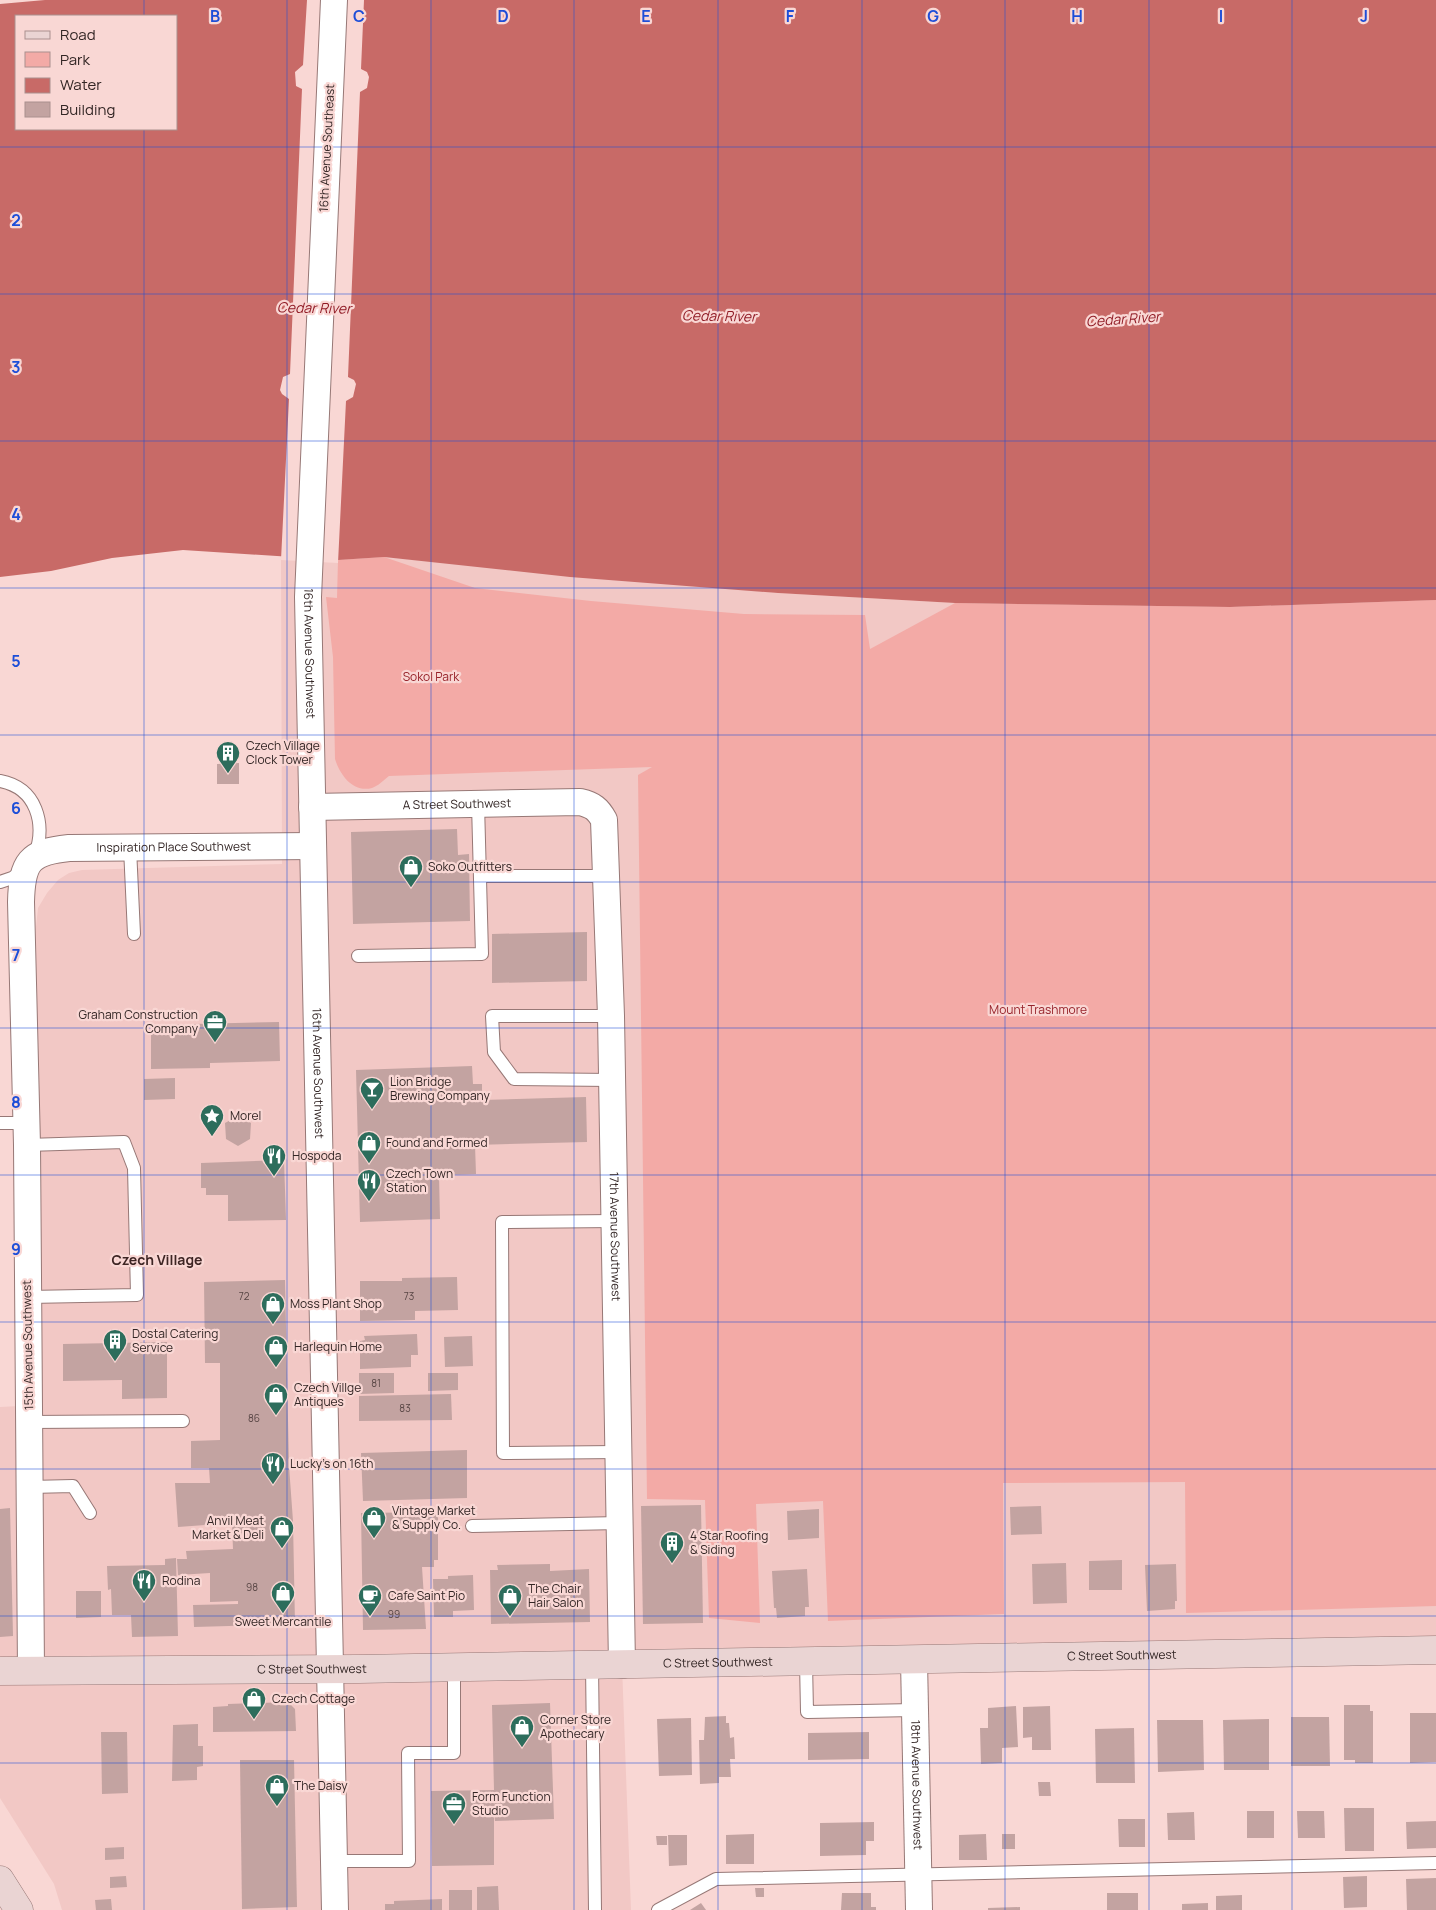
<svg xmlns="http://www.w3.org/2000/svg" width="1436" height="1910" font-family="Manrope,sans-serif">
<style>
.built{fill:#f2c8c5}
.green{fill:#f3aaa6}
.water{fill:#c86a67;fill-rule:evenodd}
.pier{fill:#f9d7d4}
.building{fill:#c3a3a1}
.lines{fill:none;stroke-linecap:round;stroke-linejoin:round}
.service-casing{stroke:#977876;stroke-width:14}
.minor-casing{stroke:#977876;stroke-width:28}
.secondary-casing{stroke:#977876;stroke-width:29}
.service{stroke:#fff;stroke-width:12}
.minor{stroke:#fff;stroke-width:26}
.secondary{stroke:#ead4d3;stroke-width:28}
.grid{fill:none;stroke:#1d4ed8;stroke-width:1;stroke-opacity:0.55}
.labels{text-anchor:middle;stroke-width:4.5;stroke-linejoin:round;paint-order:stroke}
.number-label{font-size:10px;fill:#574544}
.street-label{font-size:12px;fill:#332625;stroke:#f9d7d4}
.park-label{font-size:12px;fill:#97232a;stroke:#f9d7d4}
.poi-label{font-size:12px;fill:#332625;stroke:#f9d7d4;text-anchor:start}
.water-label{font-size:14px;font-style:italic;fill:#901b25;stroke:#f9d7d4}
.neighbourhood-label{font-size:14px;font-weight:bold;fill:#3e2524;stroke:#f9d7d4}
.grid-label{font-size:16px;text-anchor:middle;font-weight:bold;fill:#1d4ed8;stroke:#f9d7d4;stroke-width:4.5;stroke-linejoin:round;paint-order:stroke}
</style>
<rect width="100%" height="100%" fill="#f9d7d4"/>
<path class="built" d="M281,557H384L778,593L955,603L1230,607L1436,600V1649L622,1665L631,1910H62L54,1884L0,1798V1407L39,1405L36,927L38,908L47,893L58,880L69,873L82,870L282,864Z"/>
<path class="green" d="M384,557L475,588L591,601L744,614L865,615L870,649L955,603L1230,607L1436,600V1606L1186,1613L1185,1482L1003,1483L1004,1614L828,1621L823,1501L756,1504L760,1623L709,1618L705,1500L647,1499L638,775L652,767L389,776C384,780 378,786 372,788C353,793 340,775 335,759L333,657L326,597L337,598L338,560Z"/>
<path class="water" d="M45,0H1436V600L1230,607L955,603L778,593L570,577L384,557L338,560L183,550L112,558L51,571L0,577V4ZM16,16H176V129H16Z"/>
<path class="pier" d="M307,0H364L361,69L367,72L369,77L367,88L360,92L348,377L354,380L356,384L353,397L346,401L338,563L281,560L289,399L282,394L280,390L283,377L290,374L302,89L296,86L295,72L303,65Z"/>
<g class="building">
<path d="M239,763V784H217V764Z"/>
<path d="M457,829L458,855L469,854L470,921L353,924L351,832Z"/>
<path d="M587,932V981L492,983V934Z"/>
<path d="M279,1022L280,1061L210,1063V1068L151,1069V1025Z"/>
<path d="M472,1066L473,1084H482V1100L586,1097L587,1142L475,1145L476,1174L439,1175L440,1219L360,1222L356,1070Z"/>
<path d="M175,1078V1099L144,1100V1079Z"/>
<path d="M238,1116L251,1123L250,1139L238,1146L226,1139L225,1123Z"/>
<path d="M284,1160L286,1220L228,1221V1195H206V1188H201V1163Z"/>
<path d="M457,1277L458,1310L415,1311V1320L360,1321V1281H402V1278Z"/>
<path d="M285,1280L289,1466L293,1521L295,1624L194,1627L193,1605L238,1604V1601L210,1602V1573L178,1575L177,1559H187L186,1551L233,1549L232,1523L178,1527L175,1483H210L209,1468H191V1441L220,1440V1363H205L204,1282Z"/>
<path d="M417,1334L418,1355H411V1367L360,1369V1341L365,1340L364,1336Z"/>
<path d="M472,1336L473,1366L445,1367L444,1337Z"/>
<path d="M167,1342V1398L122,1399V1380L63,1381V1344Z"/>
<path d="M359,1373H394V1393L359,1394Z"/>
<path d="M428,1373H458V1390L428,1391Z"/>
<path d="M451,1394L452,1420L359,1421V1396Z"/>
<path d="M467,1450V1498L363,1501L361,1453Z"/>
<path d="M701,1505L703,1623L643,1624L641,1506Z"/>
<path d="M1041,1506L1042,1534L1011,1535L1010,1507Z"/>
<path d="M10,1508L13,1636L0,1637V1509Z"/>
<path d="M819,1509V1538L788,1540L787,1511Z"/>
<path d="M438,1512V1560H434V1567H422L426,1629L363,1630L361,1513Z"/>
<path d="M176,1558L178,1636L132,1637L131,1615H112L111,1589L108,1590L107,1566L165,1565V1559Z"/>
<path d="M1122,1560V1590H1089V1561Z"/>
<path d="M1066,1563L1067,1603L1033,1604L1032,1564Z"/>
<path d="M550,1564V1571L589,1569L590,1622L491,1624L490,1570H498L497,1565Z"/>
<path d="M1176,1564L1177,1601H1175V1609L1147,1611L1145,1565Z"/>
<path d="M807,1569L809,1607H805V1616L777,1618L776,1608H774L772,1571Z"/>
<path d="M473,1575L474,1610L453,1611V1617H434L433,1579H448V1576Z"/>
<path d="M76,1591H101V1617L76,1618Z"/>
<path d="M288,1702L295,1709L296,1731L213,1732V1707L228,1706V1704Z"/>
<path d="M550,1703L554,1819L495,1821L494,1812V1865L432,1866L431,1791L494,1790L492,1705Z"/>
<path d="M1344,1705H1370V1711H1373V1763H1355V1760H1344Z"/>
<path d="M1016,1706L1018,1747L1002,1748V1763L981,1764L980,1728H988V1708Z"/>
<path d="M1050,1706L1051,1750H1032V1737L1023,1738V1707Z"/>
<path d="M1410,1713H1436V1762L1410,1763Z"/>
<path d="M726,1716V1723H729L730,1738L734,1737L735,1759H730L731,1777H719V1783L700,1784L699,1740H704L705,1717Z"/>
<path d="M1291,1717H1329L1330,1766H1291Z"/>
<path d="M691,1718L692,1775L659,1776L657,1719Z"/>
<path d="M1269,1719V1770H1224L1223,1720Z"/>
<path d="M1157,1720H1203L1204,1770L1158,1772Z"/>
<path d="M198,1724V1746H203V1766L197,1767V1780L172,1781L173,1725Z"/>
<path d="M1134,1728L1135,1783H1096L1095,1729Z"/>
<path d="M101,1732H127L128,1793L102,1794Z"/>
<path d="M869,1732V1759L808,1760V1733Z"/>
<path d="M240,1760H294L297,1907L242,1909Z"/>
<path d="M1038,1782H1050L1051,1796H1039Z"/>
<path d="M1344,1808H1374V1851H1345Z"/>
<rect x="1247" y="1811" width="27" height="27"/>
<path d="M1297,1811H1324L1325,1838H1298Z"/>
<path d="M1194,1812L1195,1840H1168L1167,1813Z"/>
<path d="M1118,1819H1145V1847H1119Z"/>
<path d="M1436,1821V1848L1407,1849L1406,1822Z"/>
<path d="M874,1822V1841H866V1855L820,1856V1823Z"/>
<path d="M754,1834V1864H726V1835Z"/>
<path d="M986,1834L987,1860H959V1835Z"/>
<rect x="1002" y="1834" width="13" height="15"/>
<path d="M668,1835H687V1865L669,1866Z"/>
<path d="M656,1836H667V1845H657Z"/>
<path d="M124,1847V1859L105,1860V1848Z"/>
<path d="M126,1876L127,1887L110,1888V1877Z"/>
<path d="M1367,1876V1907L1344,1908L1343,1877Z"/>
<path d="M1436,1878V1910H1407L1406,1879Z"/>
<path d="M498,1886L499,1910H477V1887Z"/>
<path d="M755,1888H764V1897H756Z"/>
<rect x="449" y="1890" width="23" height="20"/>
<path d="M842,1893H871V1907H876V1910H841Z"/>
<rect x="1107" y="1893" width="31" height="17"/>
<path d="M1242,1895V1910H1216V1896Z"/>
<path d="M111,1899L112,1910H96L95,1900Z"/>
<path d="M442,1899V1910H385V1904H394V1901Z"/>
<path d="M701,1903L706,1910H690Z"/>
<path d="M1208,1903V1910H1182V1904Z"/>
<path d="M1020,1907V1910H988V1908Z"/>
</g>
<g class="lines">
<g class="service-casing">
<g id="service">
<path d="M0,781C37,788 46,824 35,855"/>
<path d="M130,848L134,934"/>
<path d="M480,876H606"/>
<path d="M0,882L12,878L24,870"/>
<path d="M358,956L482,954L478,804"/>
<path d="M611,1016H492L494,1052L514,1079L612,1080"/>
<path d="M0,1123H27"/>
<path d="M27,1145L124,1142L134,1168L137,1295L28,1297"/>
<path d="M614,1221L502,1222L503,1453L618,1452"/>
<path d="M29,1422L183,1421"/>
<path d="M30,1487L73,1486L90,1513"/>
<path d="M472,1526L620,1523"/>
<path d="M806,1662L807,1712L915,1710"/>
<path d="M592,1665L595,1910"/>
<path d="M334,1861H409L408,1753H454V1668"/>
<path d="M658,1910L716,1879L1436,1863"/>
</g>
</g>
<g class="minor-casing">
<g id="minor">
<path id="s1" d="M334,0L308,597L335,1910"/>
<path id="s2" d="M312,807L580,802C593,805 598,809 604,820L611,1016L622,1665"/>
<path id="s3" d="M914,1660L919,1910"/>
<path id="s4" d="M31,1671L27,1145L21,902C22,862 29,852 69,848L313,846"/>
</g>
</g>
<g class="secondary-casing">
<g id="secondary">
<path id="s5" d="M0,1671L359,1669L1436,1650"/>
<path d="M0,1880L19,1910"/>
</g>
</g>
<use href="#service" class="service"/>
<use href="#minor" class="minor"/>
<use href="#secondary" class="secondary"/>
</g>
<path class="grid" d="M144,0V16M287,0V1910M431,0V1910M574,0V1910M718,0V1910M862,0V1910M1005,0V1910M1149,0V1910M1292,0V1910M144,129V1910M0,147H1436M0,294H1436M0,441H1436M0,588H1436M0,735H1436M0,882H1436M0,1028H1436M0,1175H1436M0,1322H1436M0,1469H1436M0,1616H1436M0,1763H1436"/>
<defs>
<g id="building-pin" transform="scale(1.25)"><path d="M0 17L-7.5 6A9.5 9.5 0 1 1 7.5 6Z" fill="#2d6d5c" stroke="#f9d7d4"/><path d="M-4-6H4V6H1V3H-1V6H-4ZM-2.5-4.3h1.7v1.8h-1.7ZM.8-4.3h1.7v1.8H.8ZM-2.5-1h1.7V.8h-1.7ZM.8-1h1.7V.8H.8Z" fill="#fff"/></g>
<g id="shop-pin" transform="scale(1.25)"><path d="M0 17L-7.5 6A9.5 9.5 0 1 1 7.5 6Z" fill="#2d6d5c" stroke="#f9d7d4"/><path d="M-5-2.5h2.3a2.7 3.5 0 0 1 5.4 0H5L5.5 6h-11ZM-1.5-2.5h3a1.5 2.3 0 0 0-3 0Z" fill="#fff"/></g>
<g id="office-pin" transform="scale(1.25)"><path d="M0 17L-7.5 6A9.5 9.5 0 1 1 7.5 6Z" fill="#2d6d5c" stroke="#f9d7d4"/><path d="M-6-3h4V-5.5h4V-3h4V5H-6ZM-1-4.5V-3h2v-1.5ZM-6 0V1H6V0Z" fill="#fff"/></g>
<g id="bar-pin" transform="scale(1.25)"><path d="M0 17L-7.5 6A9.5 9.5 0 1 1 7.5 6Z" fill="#2d6d5c" stroke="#f9d7d4"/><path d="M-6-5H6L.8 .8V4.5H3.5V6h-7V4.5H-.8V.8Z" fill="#fff"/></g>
<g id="sight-pin" transform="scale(1.25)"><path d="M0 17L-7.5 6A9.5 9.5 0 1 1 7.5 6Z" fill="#2d6d5c" stroke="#f9d7d4"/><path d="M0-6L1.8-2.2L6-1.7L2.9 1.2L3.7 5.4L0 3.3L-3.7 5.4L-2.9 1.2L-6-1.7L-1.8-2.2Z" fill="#fff"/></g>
<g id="restaurant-pin" transform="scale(1.25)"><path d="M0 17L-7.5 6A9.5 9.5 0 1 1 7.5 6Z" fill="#2d6d5c" stroke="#f9d7d4"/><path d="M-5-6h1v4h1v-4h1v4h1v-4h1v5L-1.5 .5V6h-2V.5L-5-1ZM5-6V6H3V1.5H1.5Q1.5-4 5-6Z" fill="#fff"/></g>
<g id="cafe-pin" transform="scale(1.25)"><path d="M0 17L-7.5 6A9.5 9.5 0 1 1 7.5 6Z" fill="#2d6d5c" stroke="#f9d7d4"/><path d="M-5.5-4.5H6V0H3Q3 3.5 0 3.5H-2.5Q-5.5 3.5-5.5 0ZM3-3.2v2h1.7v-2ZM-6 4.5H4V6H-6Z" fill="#fff"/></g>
</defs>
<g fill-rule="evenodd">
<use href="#building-pin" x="228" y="753"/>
<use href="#shop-pin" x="411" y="867"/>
<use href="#office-pin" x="215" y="1022"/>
<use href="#bar-pin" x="372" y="1089"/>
<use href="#sight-pin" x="212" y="1116"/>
<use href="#shop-pin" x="369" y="1143"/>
<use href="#restaurant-pin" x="274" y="1156"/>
<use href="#restaurant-pin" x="369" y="1181"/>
<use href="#shop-pin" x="273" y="1304"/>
<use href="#building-pin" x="115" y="1341"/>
<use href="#shop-pin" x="276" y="1347"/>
<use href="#shop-pin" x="276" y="1395"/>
<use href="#restaurant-pin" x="273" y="1464"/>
<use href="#shop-pin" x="374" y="1518"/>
<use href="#shop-pin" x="282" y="1528"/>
<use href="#building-pin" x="672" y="1543"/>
<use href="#restaurant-pin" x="144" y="1581"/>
<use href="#shop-pin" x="283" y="1593"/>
<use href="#cafe-pin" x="370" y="1596"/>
<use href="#shop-pin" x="510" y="1596"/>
<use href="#shop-pin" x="254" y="1699"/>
<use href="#shop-pin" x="522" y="1727"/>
<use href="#shop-pin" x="277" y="1786"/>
<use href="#office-pin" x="454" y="1804"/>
</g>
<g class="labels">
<g class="number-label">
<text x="244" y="1300">72</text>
<text x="409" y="1300">73</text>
<text x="376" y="1387">81</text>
<text x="405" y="1412">83</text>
<text x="254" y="1422">86</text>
<text x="252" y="1591">98</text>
<text x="394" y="1618">99</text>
</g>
<g class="street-label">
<text transform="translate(327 148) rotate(-87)" y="4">16th Avenue Southeast</text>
<text dy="4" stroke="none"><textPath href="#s1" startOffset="654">16th Avenue Southwest</textPath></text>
<text dy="4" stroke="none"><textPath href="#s2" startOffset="145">A Street Southwest</textPath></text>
<text dy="4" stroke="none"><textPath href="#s4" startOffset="958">Inspiration Place Southwest</textPath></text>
<text dy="4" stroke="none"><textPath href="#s1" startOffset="1074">16th Avenue Southwest</textPath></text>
<text dy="4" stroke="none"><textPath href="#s2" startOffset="716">17th Avenue Southwest</textPath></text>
<text transform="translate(28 1345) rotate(-91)" y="4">15th Avenue Southwest</text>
<text dy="4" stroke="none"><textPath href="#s5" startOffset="1122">C Street Southwest</textPath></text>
<text dy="4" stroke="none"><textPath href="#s5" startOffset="718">C Street Southwest</textPath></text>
<text dy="4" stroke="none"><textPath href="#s5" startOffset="312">C Street Southwest</textPath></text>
<text dy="4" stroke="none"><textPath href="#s3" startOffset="125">18th Avenue Southwest</textPath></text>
</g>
<g class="park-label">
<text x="431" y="681">Sokol Park</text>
<text x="1038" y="1014">Mount Trashmore</text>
</g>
<g class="poi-label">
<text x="246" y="750">Czech Village<tspan x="246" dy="14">Clock Tower</tspan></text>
<text x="428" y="871">Soko Outfitters</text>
<text x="198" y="1019" text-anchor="end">Graham Construction<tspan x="198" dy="14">Company</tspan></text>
<text x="390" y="1086">Lion Bridge<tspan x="390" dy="14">Brewing Company</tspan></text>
<text x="230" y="1120">Morel</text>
<text x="386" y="1147">Found and Formed</text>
<text x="292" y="1160">Hospoda</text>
<text x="386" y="1178">Czech Town<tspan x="386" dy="14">Station</tspan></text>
<text x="290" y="1308">Moss Plant Shop</text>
<text x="132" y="1338">Dostal Catering<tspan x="132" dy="14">Service</tspan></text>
<text x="294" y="1351">Harlequin Home</text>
<text x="294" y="1392">Czech Villge<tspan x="294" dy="14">Antiques</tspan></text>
<text x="290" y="1468">Lucky's on 16th</text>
<text x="392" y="1515">Vintage Market<tspan x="392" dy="14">&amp; Supply Co.</tspan></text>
<text x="264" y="1525" text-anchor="end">Anvil Meat<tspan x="264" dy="14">Market &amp; Deli</tspan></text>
<text x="690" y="1540">4 Star Roofing<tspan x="690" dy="14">&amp; Siding</tspan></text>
<text x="162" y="1585">Rodina</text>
<text x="528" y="1593">The Chair<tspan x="528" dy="14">Hair Salon</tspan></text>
<text x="388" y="1600">Cafe Saint Pio</text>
<text x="283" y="1626" text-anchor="middle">Sweet Mercantile</text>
<text x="272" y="1703">Czech Cottage</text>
<text x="540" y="1724">Corner Store<tspan x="540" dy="14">Apothecary</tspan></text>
<text x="294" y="1790">The Daisy</text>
<text x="472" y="1801">Form Function<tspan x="472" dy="14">Studio</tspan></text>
</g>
<g class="water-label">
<text transform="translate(314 308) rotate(1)" y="5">Cedar River</text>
<text transform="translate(719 316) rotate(1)" y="5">Cedar River</text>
<text transform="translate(1123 319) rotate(-4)" y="5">Cedar River</text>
</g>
<g class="neighbourhood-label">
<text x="157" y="1265">Czech Village</text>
</g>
</g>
<g class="grid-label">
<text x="215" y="22">B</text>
<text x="359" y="22">C</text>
<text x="503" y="22">D</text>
<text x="646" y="22">E</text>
<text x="790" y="22">F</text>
<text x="933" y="22">G</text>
<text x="1077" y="22">H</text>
<text x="1221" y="22">I</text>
<text x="1364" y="22">J</text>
<text x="16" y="226">2</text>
<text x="16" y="373">3</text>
<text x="16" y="520">4</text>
<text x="16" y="667">5</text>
<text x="16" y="814">6</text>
<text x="16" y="961">7</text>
<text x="16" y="1108">8</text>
<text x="16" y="1255">9</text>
</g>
<rect x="15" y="15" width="162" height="115" fill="#f9d7d4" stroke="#aa908e"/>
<rect x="25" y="31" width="25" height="8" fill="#ead4d3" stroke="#aa908e"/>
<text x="60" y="40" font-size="15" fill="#332625">Road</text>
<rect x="25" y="52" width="25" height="15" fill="#f3aaa6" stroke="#aa908e"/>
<text x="60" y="65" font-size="15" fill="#332625">Park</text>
<rect x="25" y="78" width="25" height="15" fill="#c86a67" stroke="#aa908e"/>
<text x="60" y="90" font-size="15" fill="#332625">Water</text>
<rect x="25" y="102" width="25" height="15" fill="#c3a3a1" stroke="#aa908e"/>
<text x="60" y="115" font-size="15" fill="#332625">Building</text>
</svg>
